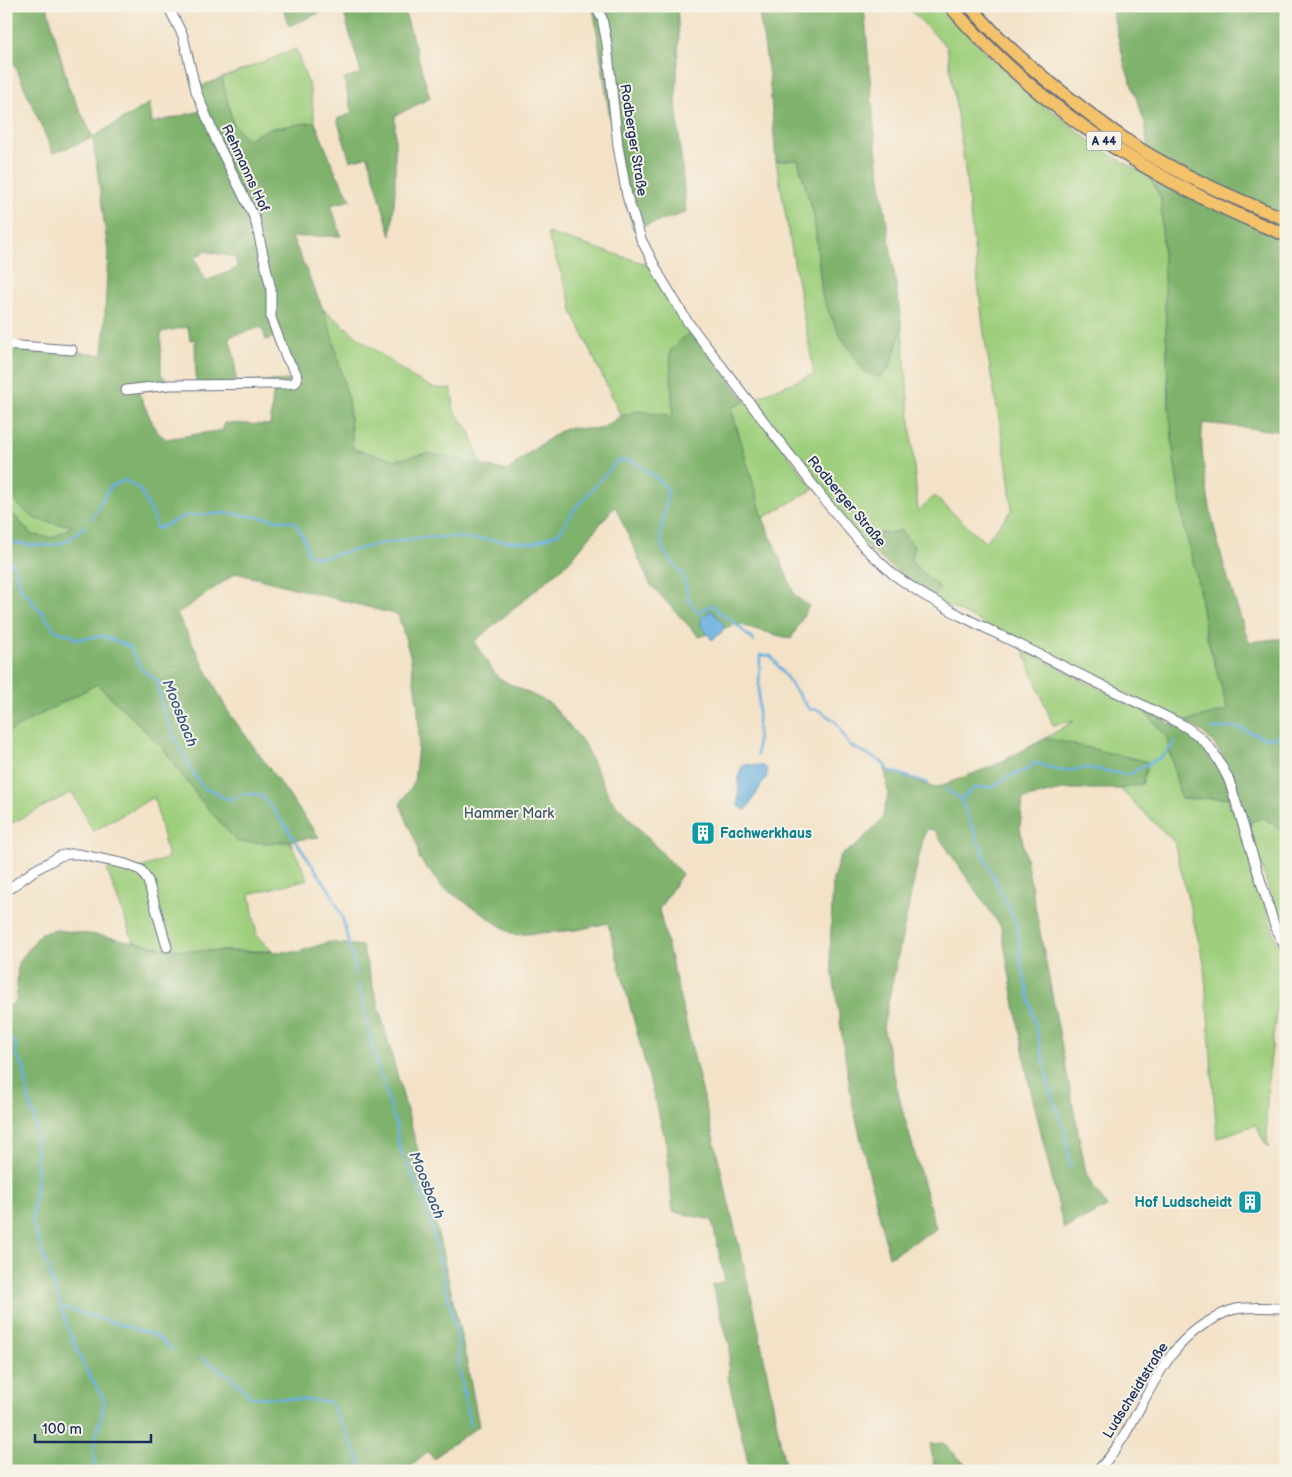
<svg xmlns="http://www.w3.org/2000/svg" width="1292" height="1477" font-family="'Balsamiq Sans',sans-serif">
<style>
.green{fill:#9fcf7d;stroke:#5d7f6e}
.forest{fill:#7fb26c;stroke:#4d7065;fill-rule:evenodd}
.water{fill:#69b0e0;stroke:#42709f}
.lines{fill:none;stroke-linecap:round;stroke-linejoin:round}
.stream{stroke:#69b0e0;stroke-width:2.5}
.minor-casing{stroke:#676e83;stroke-width:11}
.highway-casing{stroke:#676e83;stroke-width:15}
.minor{stroke:#fff;stroke-width:9}
.highway{stroke:#f3c26a;stroke-width:12}
.labels{text-anchor:middle;stroke-width:4;stroke-linejoin:round;paint-order:stroke}
.shield{fill:#f7f3e8;stroke:#5d6a87;stroke-width:1}
.shield-label{font-size:12px;font-weight:bold;fill:#1b2f5e}
.street-label{font-size:14px;fill:#1b2f5e;stroke:#f7f3e8}
.park-label{font-size:14px;fill:#3c5766;stroke:#f7f3e8}
.culture-label{font-size:14px;font-weight:bold;fill:#0d838f;stroke:#f7f3e8;text-anchor:start}
.water-label{font-size:15px;font-style:italic;fill:#325685;stroke:#f7f3e8}
</style>
<rect width="100%" height="100%" fill="#f7f3e8"/>
<filter id="ink" filterUnits="userSpaceOnUse"><feTurbulence type="fractalNoise" baseFrequency=".02" numOctaves="2"/><feDisplacementMap in="SourceGraphic" scale="10" xChannelSelector="R" yChannelSelector="G"/><feConvolveMatrix kernelMatrix="1 2 1 2 8 2 1 2 1" color-interpolation-filters="sRGB"/></filter>
<filter id="wash" filterUnits="userSpaceOnUse"><feTurbulence type="fractalNoise" baseFrequency=".0096" numOctaves="4" result="noise"/><feDisplacementMap in="SourceGraphic" scale="20" xChannelSelector="R" yChannelSelector="G"/><feGaussianBlur stdDeviation="1.12" result="paint"/><feColorMatrix in="noise" values="0 0 0 0 0 0 0 0 0 0 0 0 0 0 0 0 0 1.4 0 .05"/><feComposite in="paint" operator="in"/></filter>
<g filter="url(#wash)">
<rect width="100%" height="100%" fill="#f3e2c7"/>
<g class="green">
<path d="M906,6H943L1001,68L1049,108L1099,148L1150,177L1161,199L1169,406L1174,459L1184,526L1197,578L1206,633L1228,711L1183,722L932,598L941,589L911,562L914,546L900,530L894,532L871,534L862,543L749,400L814,374L776,161L798,160L814,216L822,296L890,368L902,327L918,512L934,496L985,542L1012,510L1007,465L984,334L964,161L947,47Z"/>
<path d="M296,49L310,89L315,122L268,129L248,139L233,124L222,78Z"/>
<path d="M547,233L650,265L691,330L670,352L673,416L638,411L621,416L571,309L572,305Z"/>
<path d="M323,309L360,339L412,377L434,388L452,389L454,410L470,432L482,467L429,453L396,460L353,449L348,398Z"/>
<path d="M746,401L814,489L763,518L731,407Z"/>
<path d="M6,486L19,506L57,524L74,525L53,538L32,535L13,514L6,511Z"/>
<path d="M1022,648L1086,682L1143,710L1166,736L1181,799L1232,798L1275,937C1281,951 1292,959 1281,973L1268,1081L1266,1117L1268,1148L1255,1125L1217,1138L1204,963L1174,842L1120,789L1142,784L1148,762L1046,738L1074,721L1053,725Z"/>
<path d="M97,684L163,748L199,798L275,843L290,841L308,879L250,894L257,936L272,951H193L162,948L133,941L107,870L118,864L138,869L168,858L154,797L93,831L72,792L6,826V733Z"/>
<path d="M1263,817L1286,834V943L1248,824Z"/>
</g>
<g class="forest">
<path d="M6,6H47L69,88L93,137L150,103L152,123L205,110L196,88L222,78L233,124L248,139L268,129L315,122L334,169L351,200L331,205L341,236L292,237L323,309L331,332L348,398L353,449L396,460L429,453L507,471L530,452L565,428L601,429L621,416L638,411L673,416L670,351L691,330L746,401L731,408L763,518L795,596L809,606L791,639L737,624L699,637L650,584L615,506L569,562L474,642L498,678L551,704L583,742L610,798L682,874L659,909L757,1322L786,1471H750L728,1377L730,1346L712,1285L725,1281L712,1220L673,1212L666,1142L608,923L577,930L514,935L441,886L419,858L417,845L400,804L414,783L419,737L418,709L410,655L398,615L236,573L177,614L227,710L319,837L275,843L237,842L199,798L163,748L97,684L6,733V511L13,514L32,535L53,538L73,525L57,524L35,519L19,506L6,486V347H38L103,355L108,252L93,138L53,153L9,52L6,51ZM205,251L234,257L238,268L206,281L195,258ZM188,327L190,340L195,339L196,383H169L161,374V332ZM262,327L266,340L275,337L294,380L236,382L235,359L229,337ZM274,386L270,425L224,423L223,430L166,439L156,431L138,391L171,387Z"/>
<path d="M282,6H336L289,26Z"/>
<path d="M342,6H403L430,98L395,116V191L391,236L368,156L350,161L337,119L352,113L344,79L361,73Z"/>
<path d="M593,6H677L679,37L676,101L686,213L633,229C613,156 605,81 593,6Z"/>
<path d="M758,6H864L876,150L902,327L890,367L881,377L870,375L863,370L838,332L822,296L814,216L798,160L776,161L769,75Z"/>
<path d="M1111,6H1286V432L1203,423C1200,441 1203,458 1205,476C1212,534 1230,587 1249,642L1286,638V834L1263,817L1248,824C1237,793 1228,752 1201,731C1196,727 1189,725 1183,722L1228,710L1206,633L1197,578L1184,526L1174,459L1169,406L1161,199L1150,177L1145,123L1125,66Z"/>
<path d="M900,530L914,546L911,562L941,589L932,598L923,593L862,543L871,534L894,532Z"/>
<path d="M1143,710C1172,724 1197,734 1216,762C1223,772 1227,786 1232,798L1181,799L1166,736Z"/>
<path d="M1046,738L1148,762L1142,784L1120,789H1067L1023,799L1020,827L1086,1173L1092,1185L1107,1207L1064,1229L1028,1078L1001,927L934,830L927,829L923,838L883,1027L901,1105L936,1229L889,1257L852,1102L830,955L833,879L840,856L857,845L882,819L888,795L885,768L935,788L993,766Z"/>
<path d="M57,930L104,936L162,948L193,951L298,952L329,942L362,946L426,1180L466,1358L479,1426L445,1449L434,1459L428,1452L406,1471H6V1008L16,1001L18,963L41,933Z"/>
<path d="M943,1443L965,1464L968,1471H935L930,1444Z"/>
</g>
<g class="water">
<path d="M711,610L724,624L722,632L712,640L700,624L703,617Z"/>
<path d="M743,764L763,766L767,769V776L746,810L738,806L739,774Z"/>
</g>
<g class="lines">
<g class="stream">
<path d="M91,519L110,487L125,480L140,490L153,515L157,529L185,516L228,513L295,522L306,543L307,553L320,558L379,544L417,538L447,537L534,543L559,533L574,510L617,461H632L653,475L668,489L661,532L662,549L683,575L689,601L703,617"/>
<path d="M6,530L10,535L7,541"/>
<path d="M7,542C26,544 52,550 70,539C75,535 80,530 85,526"/>
<path d="M6,550C8,561 18,568 17,580L20,583C20,591 25,594 32,599L33,604L42,612L54,629L60,633L70,634L76,639L103,636L130,647L142,670L158,681C158,711 186,764 204,789L214,791L223,798L234,799L244,793L261,795L280,818L332,894L342,917L357,975"/>
<path d="M698,611L713,605L720,613L729,618L754,641"/>
<path d="M1212,729L1236,727L1266,738L1276,737L1286,730"/>
<path d="M757,756L760,655L771,656L809,709L819,710L836,722L849,745L882,762L888,770L928,783"/>
<path d="M945,789L961,799L987,863L1017,925L1021,962L1050,1090L1064,1129L1071,1168"/>
<path d="M961,799L974,788L993,787L1008,777L1028,769L1035,763L1061,771L1089,768L1129,775L1141,767L1162,757L1176,741"/>
<path d="M359,985L373,1051L396,1125L399,1147L420,1191L429,1215L458,1338L459,1366L470,1425"/>
<path d="M6,1019L8,1020L6,1023"/>
<path d="M6,1037L16,1043V1055L24,1068L29,1102L35,1119L37,1176L32,1221L68,1328L85,1368L105,1401L93,1450L96,1471"/>
<path d="M61,1307L155,1335L173,1350"/>
<path d="M202,1358L231,1377L251,1397L299,1399L330,1402L356,1452L364,1471"/>
</g>
</g>
</g>
<g filter="url(#ink)">
<g class="lines">
<g class="minor-casing">
<g id="minor">
<path d="M595,6L602,18L607,44L618,146L627,196L641,239L660,276L687,321L826,502L865,548L894,575L922,594L961,616L1181,724C1207,739 1216,754 1229,780L1276,930L1286,948"/>
<path d="M6,345L72,350"/>
<path d="M126,390L169,385L285,384L295,383L297,380L296,373L286,357L271,318V289L255,219L217,142L196,91L183,36L168,6"/>
<path d="M6,891L35,870L60,856L69,854H78L125,864L141,870L148,881L167,947"/>
<path d="M1097,1471C1144,1425 1152,1349 1215,1318C1221,1314 1228,1311 1236,1309C1252,1306 1270,1308 1286,1308"/>
</g>
</g>
<g class="highway-casing">
<g id="highway">
<path d="M950,6C1041,111 1157,184 1286,235"/>
<path d="M970,6C996,37 1027,65 1059,90C1084,110 1111,131 1138,148C1183,176 1237,200 1286,219"/>
</g>
</g>
<use href="#minor" class="minor"/>
<use href="#highway" class="highway"/>
</g>
</g>
<defs>
<g id="building-square" transform="scale(1.25)"><rect x="-9" y="-9" width="18" height="18" rx="4" fill="#0f9aa8" stroke="#f7f3e8"/><path d="M-4-6H4V6H1V3H-1V6H-4ZM-2.5-4.3h1.7v1.8h-1.7ZM.8-4.3h1.7v1.8H.8ZM-2.5-1h1.7V.8h-1.7ZM.8-1h1.7V.8H.8Z" fill="#fff"/></g>
</defs>
<g fill-rule="evenodd">
<use href="#building-square" x="703" y="833"/>
<use href="#building-square" x="1250" y="1202"/>
</g>
<g class="labels">
<rect class="shield" x="1086.5" y="131.5" width="35" height="19" rx="4"/>
<g class="shield-label">
<text x="1104" y="145">A 44</text>
</g>
<g class="street-label">
<text transform="translate(634 140) rotate(81)" y="5">Rodberger Straße</text>
<text transform="translate(246 168) rotate(65)" y="5">Rehmanns Hof</text>
<text transform="translate(847 501) rotate(50)" y="5">Rodberger Straße</text>
<text transform="translate(1135 1390) rotate(-58)" y="5">Ludscheidtstraße</text>
</g>
<g class="park-label">
<text x="509" y="818">Hammer Mark</text>
</g>
<g class="culture-label">
<text x="720" y="838">Fachwerkhaus</text>
<text x="1232" y="1207" text-anchor="end">Hof Ludscheidt</text>
</g>
<g class="water-label">
<text transform="translate(180 713) rotate(68)" y="5">Moosbach</text>
<text transform="translate(427 1185) rotate(68)" y="5">Moosbach</text>
</g>
</g>
<rect width="1292" height="1477" fill="none" stroke="#f7f3e8" stroke-width="25"/>
<path d="M35 1434v8h116v-8" fill="none" stroke="#1b2f5e" stroke-width="2.5"/>
<text x="42" y="1434" font-size="15" fill="#1b2f5e" stroke="#f7f3e8" stroke-width="4" paint-order="stroke">100 m</text>
</svg>
